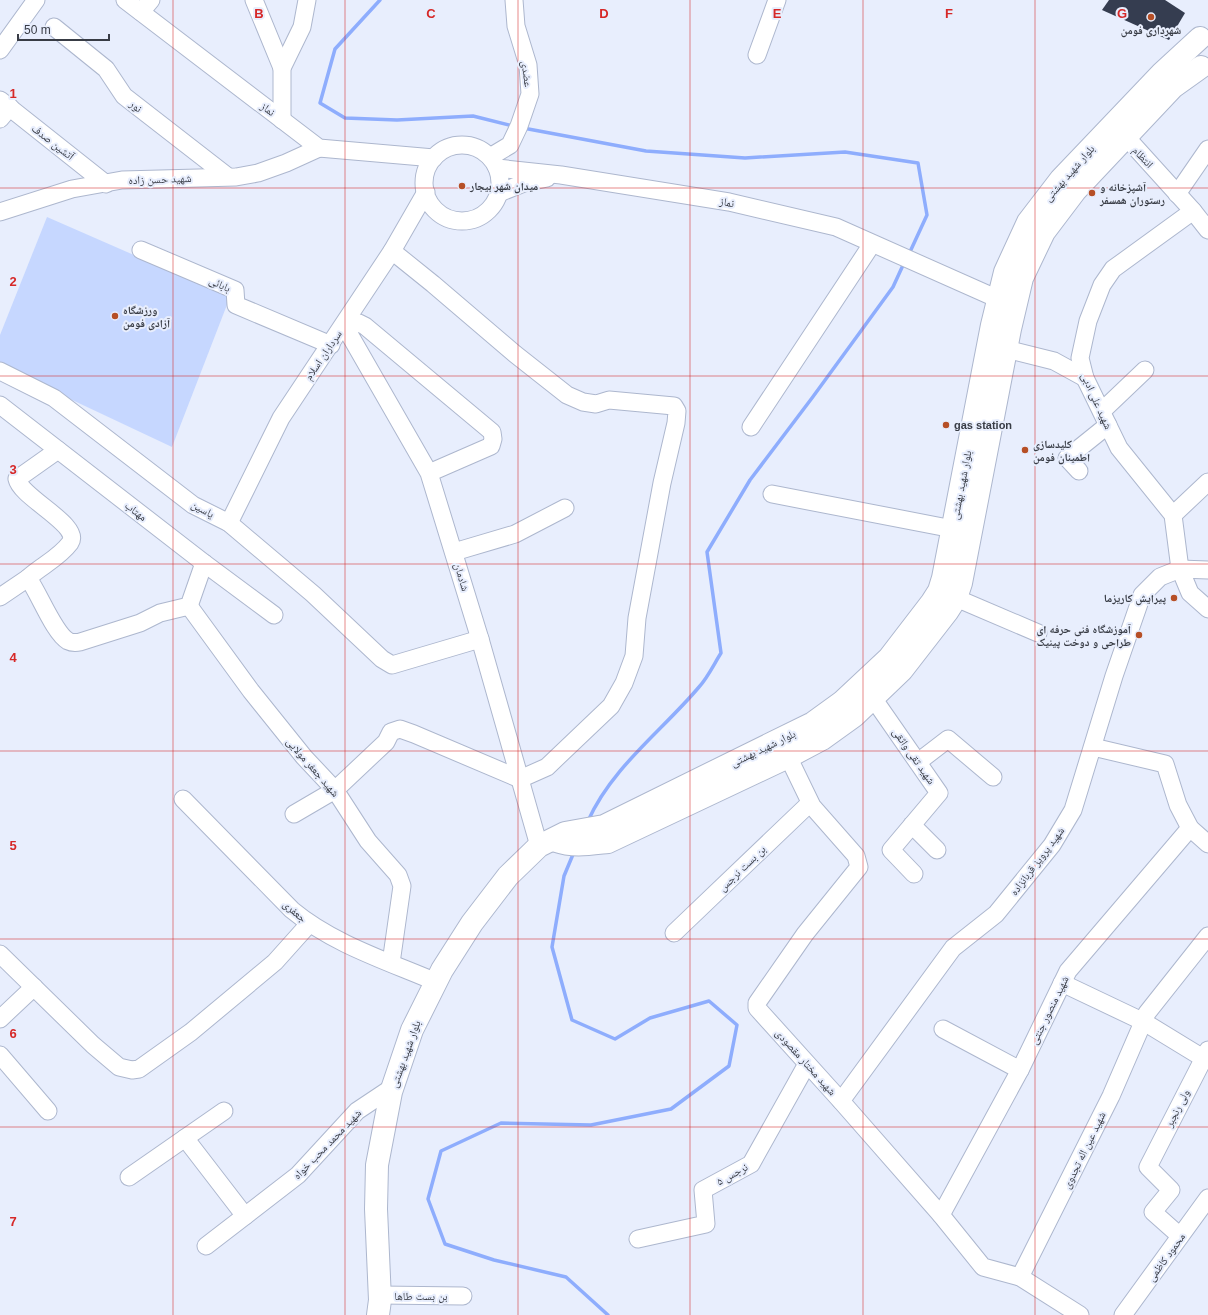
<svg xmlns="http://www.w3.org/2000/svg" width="1208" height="1315" font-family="Helvetica,'Noto Naskh Arabic',sans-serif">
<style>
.green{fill:#c6d7ff}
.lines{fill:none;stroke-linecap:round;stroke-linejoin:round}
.stream{stroke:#8eadfd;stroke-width:3.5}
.building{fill:#353d50}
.minor-casing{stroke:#adb7ce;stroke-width:19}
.major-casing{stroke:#adb7ce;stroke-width:24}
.minor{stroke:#fff;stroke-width:17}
.major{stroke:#fff;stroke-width:22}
.grid{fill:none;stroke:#d62828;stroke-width:1;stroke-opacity:0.55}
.poi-dot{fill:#b64f26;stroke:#e8eefd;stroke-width:1.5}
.labels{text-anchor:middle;stroke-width:4;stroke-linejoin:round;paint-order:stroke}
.poi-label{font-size:11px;font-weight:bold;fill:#383c45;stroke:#e8eefd;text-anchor:start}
.street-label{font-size:11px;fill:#383c45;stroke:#e8eefd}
.grid-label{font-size:13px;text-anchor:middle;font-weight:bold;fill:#d62828;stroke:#e8eefd;stroke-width:4;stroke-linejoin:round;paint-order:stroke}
</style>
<rect width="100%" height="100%" fill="#e8eefd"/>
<path class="green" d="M47,217L230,297L172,447L0,366V335Z"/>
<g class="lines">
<g class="stream">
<path d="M380,0L335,49L320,103L345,118L397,120L473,116L513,126"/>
<path d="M523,128L646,151L745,158L845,152L918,163L927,215L909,254"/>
<path d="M588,821C612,767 662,731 699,687C708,677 714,664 721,653L707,552L750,480L812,398L893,287L904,263"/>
<path d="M574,852L564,876L552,947L572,1020L615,1039L650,1018L709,1001L737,1025L729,1066L671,1109L591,1125L501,1123L441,1151L428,1199L445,1244L494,1260L566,1277L608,1315"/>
</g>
</g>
<path class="building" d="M1109,0H1165L1185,13L1169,40L1102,10Z"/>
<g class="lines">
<g class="minor-casing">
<g id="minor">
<path d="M125,0L319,148L434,158"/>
<path d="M254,0L282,68"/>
<path d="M141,12L151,0"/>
<path d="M54,27L106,69L124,96L227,176"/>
<path d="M0,50L36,0"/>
<path d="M757,55L777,0"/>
<path d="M0,100L106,184"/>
<path d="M0,119L10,107"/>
<path d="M282,120V68L302,27L307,0"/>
<path d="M1126,137L1193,211L1208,230"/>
<circle cx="462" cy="183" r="38"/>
<path d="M490,157L510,145L519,126L530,94L528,65L516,26L514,0"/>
<path d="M497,168L561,175L729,202L836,227L998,299"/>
<path d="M499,193L524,183L547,178"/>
<path d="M1177,194L1208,149"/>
<path d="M1193,211L1113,269L1102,285L1088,321L1080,358L1085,378L1119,448L1173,515L1180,569L1190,593L1208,609"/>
<path d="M0,212L72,189L122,180L236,177L258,173L286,163L319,148"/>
<path d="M141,250L235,290L236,305L331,345"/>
<path d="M1006,349L1054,361L1085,378"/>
<path d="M0,371L54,398L193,505L229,523L313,594L382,659L392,665L480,639"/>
<path d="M0,405L204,563L274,615"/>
<path d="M1102,411L1145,370"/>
<path d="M751,427L872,244"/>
<path d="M58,450L17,479C21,498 82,525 70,543C59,558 41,566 28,578C39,593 54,633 68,641C72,643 75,643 80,642L140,623L160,613L189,606L204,563"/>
<path d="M1079,471L1067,458L1108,425"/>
<path d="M429,473L491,446L493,439L492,432L365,326L359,323L344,325L429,473L480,639L539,846"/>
<path d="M772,494L953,529"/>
<path d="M1173,515L1208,482"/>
<path d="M229,523L281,418L392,251L426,192"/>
<path d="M454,552L515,534L565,508"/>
<path d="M0,597L28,578"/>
<path d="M956,598L1038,633"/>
<path d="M189,606L251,691L304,757L335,790L368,841L398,875L402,886L391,963"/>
<path d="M873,698L939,793L891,850L914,874"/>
<path d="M783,746L812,806L856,856L859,867L805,934L757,1003V1008L841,1101L941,1215L983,1267L1020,1277L1080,1315"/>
<path d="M1093,747L1165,764L1178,805L1190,828L1208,844"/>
<path d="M918,762L948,739L993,777"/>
<path d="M183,799L292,910C333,944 387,961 436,982"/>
<path d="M294,814L335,790L386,742L391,732L400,729L414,734L520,779L547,767L611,706L624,683L634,656L637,618L662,483L676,423L677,411L674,406L609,400L596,404L583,402L567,395L515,354L433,284L392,251"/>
<path d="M912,825L937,850"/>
<path d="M674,933L810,803"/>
<path d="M0,954L93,1045L119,1067L132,1070L139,1069L191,1032L275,962L309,924"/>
<path d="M1062,983L1144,1022L1203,1058"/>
<path d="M0,1019L34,987"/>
<path d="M943,1029L1020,1070"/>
<path d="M0,1055L48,1111"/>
<path d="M841,1101L953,948L996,914L1052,845L1073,810L1114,676L1142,595L1160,577L1180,569L1208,570"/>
<path d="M185,1138L245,1216"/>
<path d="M129,1177L224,1111"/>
<path d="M941,1215L1020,1070L1068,971L1190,828"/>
<path d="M1180,1236L1153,1212L1171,1190L1148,1167L1208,1050"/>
<path d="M638,1239L706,1224L703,1190L751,1164L807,1064"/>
<path d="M206,1246L298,1175L357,1111L393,1087"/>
<path d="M1020,1277L1111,1096L1147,1013L1208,936"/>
<path d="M380,1295L463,1296"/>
<path d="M1123,1315L1208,1198"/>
</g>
</g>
<g class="major-casing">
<g id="major">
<path d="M556,841C573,847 590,844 608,842L788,757L822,739L854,716L902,670L947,612L956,598L961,583L1010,329L1022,278L1044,232L1075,191L1173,87L1201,67"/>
<path d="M378,1315L380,1300L376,1209L377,1165L391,1092L412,1030L442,970L472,923L508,876L539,846L565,833L604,826L813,723L842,702L889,658L932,602L939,591L943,578L992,325L1005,272L1028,222L1061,179L1162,73L1200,38"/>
</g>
</g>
<use href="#minor" class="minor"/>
<use href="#major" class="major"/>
</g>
<path class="grid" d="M173,0V1315M345,0V1315M518,0V1315M690,0V1315M863,0V1315M1035,0V1315M0,188H1208M0,376H1208M0,564H1208M0,751H1208M0,939H1208M0,1127H1208"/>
<g class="poi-dot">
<circle cx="1151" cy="17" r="4"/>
<circle cx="462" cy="186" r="4"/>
<circle cx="1092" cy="193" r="4"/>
<circle cx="115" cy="316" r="4"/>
<circle cx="946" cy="425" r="4"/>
<circle cx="1025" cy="450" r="4"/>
<circle cx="1174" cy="598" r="4"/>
<circle cx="1139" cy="635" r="4"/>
</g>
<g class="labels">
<g class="poi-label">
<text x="1151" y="34" text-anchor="middle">شهرداری فومن</text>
<text x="470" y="190">میدان شهر بیجار</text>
<text x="1100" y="191">آشپزخانه و<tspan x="1100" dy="13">رستوران همسفر</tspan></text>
<text x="123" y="314">ورزشگاه<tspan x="123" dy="13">آزادی فومن</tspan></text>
<text x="954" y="429">gas station</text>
<text x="1033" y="448">کلیدسازی<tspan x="1033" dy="13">اطمینان فومن</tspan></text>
<text x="1166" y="602" text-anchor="end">پیرایش کاریزما</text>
<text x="1131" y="633" text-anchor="end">آموزشگاه فنی حرفه ای<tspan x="1131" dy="13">طراحی و دوخت پینیک</tspan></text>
</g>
<g class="street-label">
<text transform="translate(527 74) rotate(83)" y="4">عضدی</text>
<text transform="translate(136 106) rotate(38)" y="4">نور</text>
<text transform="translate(268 109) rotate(37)" y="4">نماز</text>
<text transform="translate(53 142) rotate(38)" y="4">آتشین صدف</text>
<text transform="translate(1143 157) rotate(47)" y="4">انتظام</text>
<text transform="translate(1069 173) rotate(-49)" y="4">بلوار شهید بهشتی</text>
<text transform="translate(160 179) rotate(-2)" y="4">شهید حسن زاده</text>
<text transform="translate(727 202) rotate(11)" y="4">نماز</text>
<text transform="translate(220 284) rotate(25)" y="4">بابائی</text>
<text transform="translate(323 355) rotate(-56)" y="4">سرداران اسلام</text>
<text transform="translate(1097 401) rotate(66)" y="4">شهید علی ادبی</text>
<text transform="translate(961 485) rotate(-79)" y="4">بلوار شهید بهشتی</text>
<text transform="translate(203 509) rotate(29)" y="4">یاسین</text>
<text transform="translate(136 511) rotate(38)" y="4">مهتاب</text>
<text transform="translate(462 577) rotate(74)" y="4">شادمان</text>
<text transform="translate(763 748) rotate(-26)" y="4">بلوار شهید بهشتی</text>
<text transform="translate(914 756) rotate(55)" y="4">شهید تقی واثقی</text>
<text transform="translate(313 767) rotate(49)" y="4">شهید جعفر مولایی</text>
<text transform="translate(1037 861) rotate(-53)" y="4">شهید پرویز قربانزاده</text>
<text transform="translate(742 868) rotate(-44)" y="4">بن بست نرجس</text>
<text transform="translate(295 911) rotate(42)" y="4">جعفری</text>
<text transform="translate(1049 1010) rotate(-64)" y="4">شهید منصور جنتی</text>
<text transform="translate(405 1054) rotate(-70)" y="4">بلوار شهید بهشتی</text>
<text transform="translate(806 1062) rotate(48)" y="4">شهید مختار مقصودی</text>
<text transform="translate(1177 1108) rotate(-63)" y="4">ولی رنجبر</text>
<text transform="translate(327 1144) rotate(-46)" y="4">شهید محمد محب خواه</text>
<text transform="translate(1084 1150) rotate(-64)" y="4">شهید عین اله تجدوی</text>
<text transform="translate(732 1174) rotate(-29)" y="4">نرجس ۵</text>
<text transform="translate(1166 1257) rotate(-54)" y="4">محمود کاظمی</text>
<text x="421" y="1300">بن بست طاها</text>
</g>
</g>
<g class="grid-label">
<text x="259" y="18">B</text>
<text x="431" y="18">C</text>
<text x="604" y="18">D</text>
<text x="777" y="18">E</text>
<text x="949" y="18">F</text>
<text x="1122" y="18">G</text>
<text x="13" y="98">1</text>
<text x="13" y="286">2</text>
<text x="13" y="474">3</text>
<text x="13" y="662">4</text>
<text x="13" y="850">5</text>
<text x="13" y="1038">6</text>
<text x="13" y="1226">7</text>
</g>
<path d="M18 34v6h91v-6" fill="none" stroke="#383c45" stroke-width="2"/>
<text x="24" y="34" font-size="12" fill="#383c45" stroke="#e8eefd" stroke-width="3" paint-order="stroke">50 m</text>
</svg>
